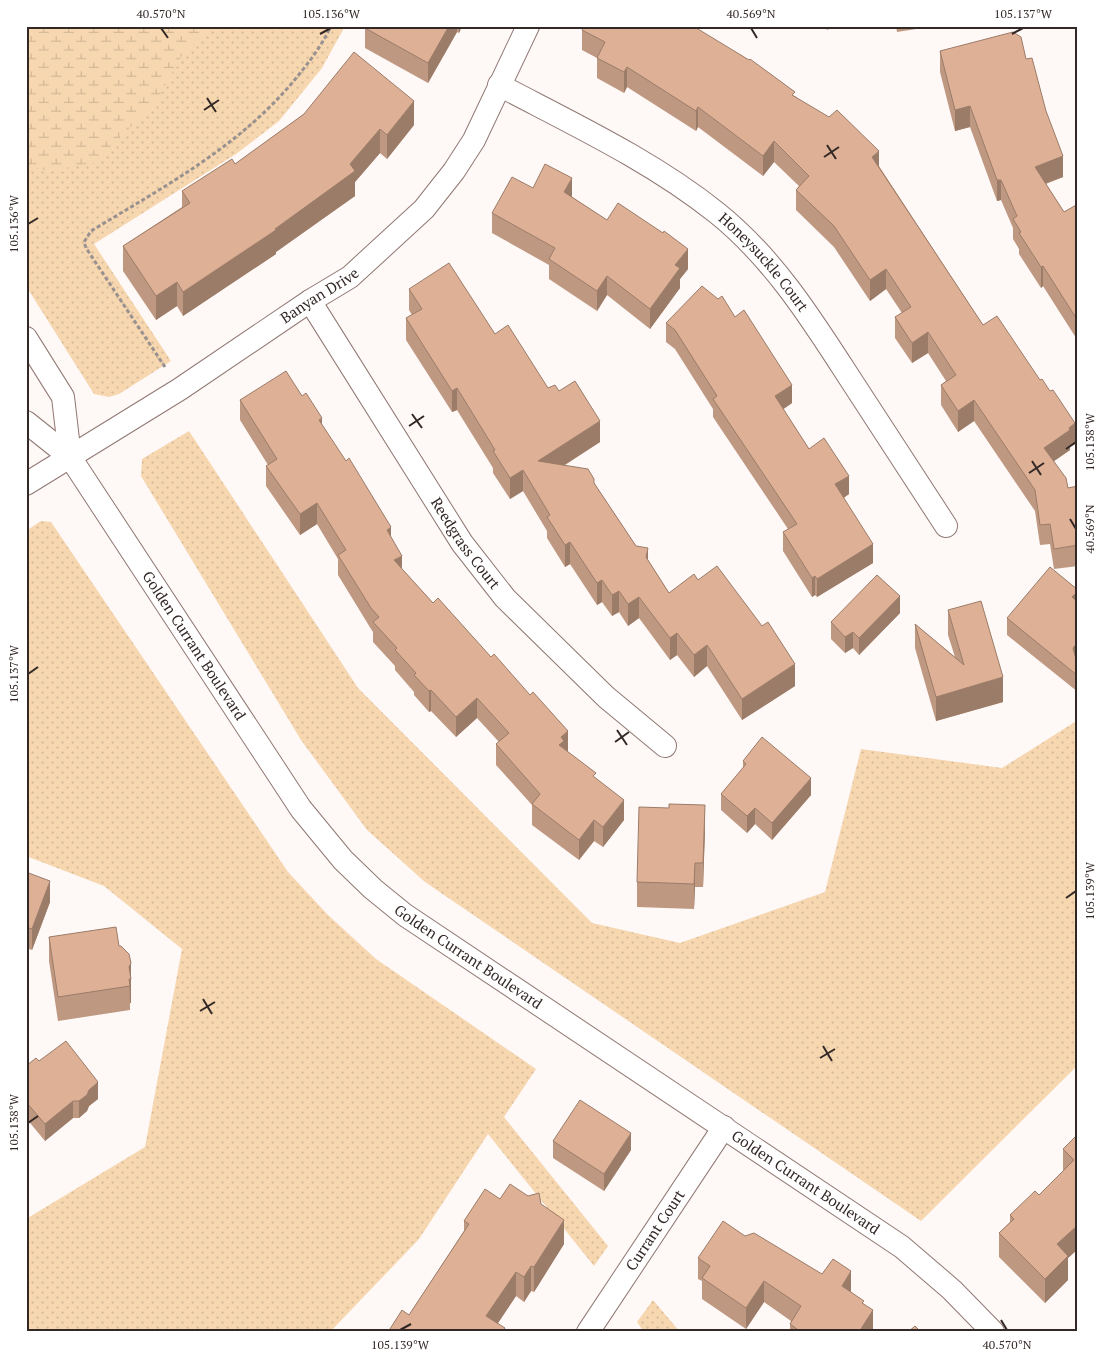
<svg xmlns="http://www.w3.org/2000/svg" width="1104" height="1358" font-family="'PT Serif',serif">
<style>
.grass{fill:url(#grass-dots)}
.wetland{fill:url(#wetland-marsh)}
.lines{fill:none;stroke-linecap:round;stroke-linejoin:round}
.minor-casing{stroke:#907873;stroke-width:24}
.path{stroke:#999190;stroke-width:3;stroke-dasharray:4 2.5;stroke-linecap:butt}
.minor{stroke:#fff;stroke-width:22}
.wall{fill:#bf9881}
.shaded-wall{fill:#9b7c69}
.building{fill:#deb196;stroke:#9b7c69}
.ticks{fill:none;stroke:#322826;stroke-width:2}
.labels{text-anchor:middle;stroke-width:5;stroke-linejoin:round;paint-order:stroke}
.street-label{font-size:15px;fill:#322826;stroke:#fff}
.neatline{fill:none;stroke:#322826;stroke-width:2}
.ticks-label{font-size:12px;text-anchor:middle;fill:#322826}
</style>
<defs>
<pattern id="grass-dots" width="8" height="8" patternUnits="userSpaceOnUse" patternTransform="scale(1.25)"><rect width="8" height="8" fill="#f7d7b0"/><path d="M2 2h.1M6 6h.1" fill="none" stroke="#d4b997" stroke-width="1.8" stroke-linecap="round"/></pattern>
<pattern id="wetland-marsh" width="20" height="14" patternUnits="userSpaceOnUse" patternTransform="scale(1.25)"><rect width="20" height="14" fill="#f7d7b0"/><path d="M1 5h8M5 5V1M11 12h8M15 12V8" fill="none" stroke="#d4b997"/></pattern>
</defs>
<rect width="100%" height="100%" fill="#fef8f7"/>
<g class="grass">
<path d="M26,26H345L322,68L279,121L236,154L94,244L171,361L119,394L109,397L94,394L26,286Z"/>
<path d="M189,431L358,688L592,923L680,943L825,892L861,749L1002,768L1078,720V1065L921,1221L425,882L367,830L301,740L141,476L142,459Z"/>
<path d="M41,521L51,522L288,872L328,915L376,959L536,1069L504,1117L608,1246L594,1266L488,1134L419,1239L330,1332H26V1219L145,1147L182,949L104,886L26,856V531Z"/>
<path d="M653,1300L680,1332H644L637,1322Z"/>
</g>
<path class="wetland" d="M26,26H216L182,55L155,104L93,163L49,171L26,165Z"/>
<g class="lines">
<g class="minor-casing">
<g id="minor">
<path id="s1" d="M499,85C573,124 652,161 717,213C773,258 811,318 849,377C882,427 914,477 946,526"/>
<path id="s2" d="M310,301L462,543L505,598L606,697L665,746"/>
<path d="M26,338L63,397L70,457"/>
<path id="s3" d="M26,422L70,457L301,809L343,860L373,889L405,915L902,1247L952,1290L993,1332"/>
<path id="s4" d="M26,484L180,389L310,301L350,277L424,209L454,171L474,140L528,26"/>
<path id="s5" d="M588,1332L724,1127"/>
</g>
</g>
<path class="path" d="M165,367L86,248L84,242L91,231C165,186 241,146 297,77C310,61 322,45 331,26"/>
<use href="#minor" class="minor"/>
</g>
<g class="wall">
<path d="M366,26H462L459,33L457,32L428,83L365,48V28Z"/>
<path d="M819,26H830L828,30Z"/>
<path d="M896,26H935L897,32Z"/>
<path d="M582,30L795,96L879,166L983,325L1075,444L1070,447V450L1054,461L1068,488L1078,486V566L1054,569L1050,544L1040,545L1035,511L974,421L958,432L941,405V385L946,381L928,353L912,363L895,338V317L902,313L886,289L870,301L834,247L796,210V190L799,186L774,162L763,176L698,127L696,131L627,87L624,93L597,78V58L582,50Z"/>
<path d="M940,51L1026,59L1063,177L1046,184L1064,212L1078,204V341L1043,286L1041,288L1019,254V249L1013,239V228L1001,200L997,201L970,127L955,131L940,72Z"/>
<path d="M304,114L414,125L387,159L380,153L355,182V196L276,252V254L183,316L177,306L156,320L123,271V246L182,207V191L235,164Z"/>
<path d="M533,188L572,197L607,220L688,269L680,279V288L650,329L607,295L597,311L549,279V265L492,233V213Z"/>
<path d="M409,289L495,334L548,388L559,391L600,442L565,465L594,483L636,546L648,560L669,593L698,580L795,686L742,720L707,666L694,677L677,655L670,660L639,618L628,626L619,612L612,616L602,602L597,605L570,564L565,567L547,538V531L523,491L510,499L493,473V468L457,410L452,412L406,340V318L412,315L409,310Z"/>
<path d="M666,323L792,403L783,409L809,449L849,494L844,498L873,563L817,597L815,595L812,597L783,551V532L788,529L713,417V409L675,349L666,342Z"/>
<path d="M302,396L322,425L391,538L402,569L568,752L596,779L624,820L603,847L594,841L579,860L532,825V805L496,765V744L499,742L477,718L456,737L431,711L429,712L414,695V692L395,670V666L373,642V632L371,629L338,575V559L317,524L300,535L266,486V466L268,465L240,420V400Z"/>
<path d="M1078,590V658L1076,660L1078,676V692L1007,635V618Z"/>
<path d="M948,610L1003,702L936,721L915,648V624L955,657L948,635Z"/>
<path d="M900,613L859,655L853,648L845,653L831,639V622Z"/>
<path d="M743,761L811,795L772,840L755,824L747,833L721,810V794L743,768Z"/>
<path d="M705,829L703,887H695L694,909L637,907V882Z"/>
<path d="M26,872L50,902L32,950L26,948Z"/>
<path d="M49,937L119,946L131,963V1003H130V1010L58,1021L49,961Z"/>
<path d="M39,1061L98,1099L89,1106L87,1111L79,1118H73L45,1141L26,1118V1066Z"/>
<path d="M1078,1134V1249L1068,1258V1280L1045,1303L999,1257V1233L1010,1222V1215L1039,1195L1063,1171V1149Z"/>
<path d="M553,1141L631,1150L604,1191L553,1158Z"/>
<path d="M500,1199L541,1204L564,1244L534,1292L531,1291L524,1302L516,1296L498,1323L505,1332L409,1315L464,1231V1221Z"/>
<path d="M745,1236L851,1292L864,1304L873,1332H790V1324L791,1321L764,1302L746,1329L702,1299V1281L698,1279V1258Z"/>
</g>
<g class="shaded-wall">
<path d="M449,26H457V32L428,83V63Z"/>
<path d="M459,26H462L459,33Z"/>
<path d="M627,67V87L624,93V72Z"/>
<path d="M414,101V125L387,159V135Z"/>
<path d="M970,106V127L955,131V110Z"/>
<path d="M698,107V127L696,131V111Z"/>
<path d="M380,129V153L355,182V196L276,252V254L183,316V292L275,229L350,164Z"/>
<path d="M774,141V162L763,176V156Z"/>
<path d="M879,151V171L872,157Z"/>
<path d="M1063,156V177L1035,187V167Z"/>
<path d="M572,178V198L564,192Z"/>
<path d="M997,180H1001V200L997,201Z"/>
<path d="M688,249V269L680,279V288L650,329V309L675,265Z"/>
<path d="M1043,266V286L1041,288V267Z"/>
<path d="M886,269V289L870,301V280Z"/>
<path d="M607,276V295L597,311V291Z"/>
<path d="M177,282V306L156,320V296Z"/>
<path d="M928,332V353L912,363V343Z"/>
<path d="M792,385V403L775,415V396Z"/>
<path d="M457,388V410L452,412V391Z"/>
<path d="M974,400V421L958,432V411Z"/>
<path d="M322,418V439L319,420Z"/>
<path d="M600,421V442L538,482V461Z"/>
<path d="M1075,423V444L1070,447V450L1044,468V448Z"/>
<path d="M523,470V491L510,499V478Z"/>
<path d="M849,476V494L835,503V484Z"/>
<path d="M317,503V524L300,535V514Z"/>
<path d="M391,527V548L387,530Z"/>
<path d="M570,542V564L565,567V545Z"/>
<path d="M873,544V563L817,597V579Z"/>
<path d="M648,548V570L646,557Z"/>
<path d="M402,556V576L394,560Z"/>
<path d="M815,576V595L812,597V578Z"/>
<path d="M602,580V602L597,605V583Z"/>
<path d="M619,591V612L612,616V595Z"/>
<path d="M1078,591V607L1072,597Z"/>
<path d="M900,596V613L859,655V638Z"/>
<path d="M639,597V618L628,626V604Z"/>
<path d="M853,632V648L845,653V637Z"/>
<path d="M677,633V655L670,660V638Z"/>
<path d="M1078,642V658L1073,664V648Z"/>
<path d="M707,645V666L694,677V655Z"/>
<path d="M795,664V686L742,720V699Z"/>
<path d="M1003,677V702L936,721V697Z"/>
<path d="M431,690V711L429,712V691Z"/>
<path d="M477,698V718L456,737V717Z"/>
<path d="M568,731V752L559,745L561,737Z"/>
<path d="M811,778V795L772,840V823Z"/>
<path d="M624,800V820L603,847V827Z"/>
<path d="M705,805V829L703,887V863Z"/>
<path d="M755,808V824L747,833V816Z"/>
<path d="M594,820V841L579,860V840Z"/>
<path d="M695,863V887L694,909V884Z"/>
<path d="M50,881V902L32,950V929Z"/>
<path d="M131,963V1003H130L129,967Z"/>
<path d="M98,1082V1099L89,1106L87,1111L79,1118V1101L89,1090Z"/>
<path d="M73,1101V1118L45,1141V1124Z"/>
<path d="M631,1133V1150L604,1191V1174Z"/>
<path d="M564,1220V1244L534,1292V1267Z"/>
<path d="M1078,1225V1249L1068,1258V1280L1045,1303V1279L1057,1244Z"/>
<path d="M531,1266V1291L524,1302V1277Z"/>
<path d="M851,1271V1292L842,1307V1286Z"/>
<path d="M516,1272V1296L492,1332L486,1316Z"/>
<path d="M764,1281V1302L746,1329V1308Z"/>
<path d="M873,1310V1331L859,1332Z"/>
</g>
<g class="building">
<path d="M366,26H449L428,63L365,28Z"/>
<path d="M584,26H693L749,60L750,59L795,92L792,95L829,117L837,110L879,151L872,157L983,325L997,316L1040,380L1042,379L1050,391L1053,390L1075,423L1069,428L1070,430L1044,448L1066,478L1068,488L1078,486V545L1054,549L1050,524L1040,525L1035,490L974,400L958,411L941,385L956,375L928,332L912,343L895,317L911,307L886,269L870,280L834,226L796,190L809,176L774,141L763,156L698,107L696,111L627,67L624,72L597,58L605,42L582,30Z"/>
<path d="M1013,32L1021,37L1026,59L1032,58L1046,111L1063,156L1035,167L1064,212L1078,204V321L1043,266L1041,267L1019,233L1021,232L1013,219L1017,216L1001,180H997L970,106L955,110L940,51Z"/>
<path d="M354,52L414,101L387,135L380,129L350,164L355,171L275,229L276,230L183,292L177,282L156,296L123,246L190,203L182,191L232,159L235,164L304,114Z"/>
<path d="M545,164L572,178L564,192L607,220L618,203L663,233L664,231L688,249L675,265L680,268L650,309L607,276L597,291L549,259L555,248L492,213L512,177L533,188Z"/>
<path d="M449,263L495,334L508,325L548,388L555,385L559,391L575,381L600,421L538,461L588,469L594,479V483L636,546L648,548L646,557L669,593L694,574L698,580L717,566L762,626L768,622L795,664L742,699L707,645L694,655L677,633L670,638L639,597L628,604L619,591L612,595L602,580L597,583L570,542L565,545L547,517L550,515L523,470L510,478L493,451L495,450L457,388L452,391L406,318L422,309L409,289Z"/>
<path d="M702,286L718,299L722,296L735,317L744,310L792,385L775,396L809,449L824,438L849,476L835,484L873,544L817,579L815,576L812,578L783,532L797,524L713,399L717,396L675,330L666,323Z"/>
<path d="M286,371L302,396L306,393L322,418L319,420L346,461L349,458L391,527L387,530L402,556L394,560L433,603L438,598L491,657L494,654L530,695L533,692L568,731L561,737L564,741L559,745L596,773L593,776L624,800L603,827L594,820L579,840L532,804L540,794L496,744L509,733L477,698L456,717L431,690L429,691L414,675L416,673L395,650L397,648L373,622L379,617L371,608L338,555L346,550L317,503L300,514L266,466L277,459L240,400Z"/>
<path d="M1050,567L1078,590V591L1072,597L1078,602V642L1073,648L1078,667V676L1007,618Z"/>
<path d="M877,575L900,596L859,638L853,632L845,637L831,622Z"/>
<path d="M981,601L1003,677L936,697L915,624L964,665L948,610Z"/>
<path d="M762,737L811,778L772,823L755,808L747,816L721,794L746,764L743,761Z"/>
<path d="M669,804L705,805L703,863H695L694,884L637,882L639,807L669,808Z"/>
<path d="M26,872L50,881L32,929L26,927Z"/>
<path d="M116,927L119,946H121L129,954L131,963L129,967L131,979H129L130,986L58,997L49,937Z"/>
<path d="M66,1041L98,1082L89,1090L87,1095L79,1101H73L45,1124L26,1102V1066L36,1058L39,1061Z"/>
<path d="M580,1100L631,1133L604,1174L553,1141Z"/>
<path d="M1078,1134V1225L1057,1244L1068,1256L1045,1279L999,1233L1014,1219L1010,1215L1035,1191L1039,1195L1074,1160L1063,1149Z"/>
<path d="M510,1184L528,1196L539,1193L541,1204L564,1220L534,1267L531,1266L524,1277L516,1272L486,1316L505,1328L503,1332H388L402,1310L409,1315L469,1224L464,1221L485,1189L500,1199Z"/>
<path d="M723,1221L745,1236L754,1233L822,1274L833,1259L851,1271L842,1286L864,1301L862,1303L873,1310L859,1332H849L847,1331L846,1332H801L790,1324L801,1306L764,1281L746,1308L702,1278L710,1266L698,1258Z"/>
<path d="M915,1326L921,1332H908Z"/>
</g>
<path class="ticks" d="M161,28L168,38M751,28L757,38M320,34L331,28M1012,34L1023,28M207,98L216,112M204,110L219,100M827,145L836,159M824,157L839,147M28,224L38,218M412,414L422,428M409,426L424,416M1066,449L1076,442M1032,461L1041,475M1029,473L1044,463M1070,519L1076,529M28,674L38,667M617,730L627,745M615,742L629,732M1066,898L1076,891M203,999L212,1014M200,1011L215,1002M823,1046L832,1061M820,1058L835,1049M28,1123L38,1116M1001,1320L1007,1330M400,1330L411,1324"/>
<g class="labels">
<g class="street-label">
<text dy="5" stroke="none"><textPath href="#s1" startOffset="321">Honeysuckle Court</textPath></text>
<text dy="5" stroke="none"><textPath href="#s4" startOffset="349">Banyan Drive</textPath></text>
<text dy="5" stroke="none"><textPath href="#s2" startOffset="288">Reedgrass Court</textPath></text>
<text dy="5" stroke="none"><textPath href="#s3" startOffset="282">Golden Currant Boulevard</textPath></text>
<text dy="5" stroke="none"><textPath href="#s3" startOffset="702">Golden Currant Boulevard</textPath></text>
<text dy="5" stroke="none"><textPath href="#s3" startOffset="1108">Golden Currant Boulevard</textPath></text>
<text dy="5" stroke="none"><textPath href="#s5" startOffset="122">Currant Court</textPath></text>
</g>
</g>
<rect width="1104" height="1358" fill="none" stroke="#ffffff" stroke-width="55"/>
<rect x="28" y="28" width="1048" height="1302" class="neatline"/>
<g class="ticks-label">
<text x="161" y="18">40.570°N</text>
<text x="331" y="18">105.136°W</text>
<text x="751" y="18">40.569°N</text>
<text x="1023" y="18">105.137°W</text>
<text transform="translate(14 224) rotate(-90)" y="4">105.136°W</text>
<text transform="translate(1090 442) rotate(-90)" y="4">105.138°W</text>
<text transform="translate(1090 529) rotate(-90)" y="4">40.569°N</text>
<text transform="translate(14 674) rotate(-90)" y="4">105.137°W</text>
<text transform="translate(1090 891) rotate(-90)" y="4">105.139°W</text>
<text transform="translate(14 1123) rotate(-90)" y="4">105.138°W</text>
<text x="400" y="1349">105.139°W</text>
<text x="1007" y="1349">40.570°N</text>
</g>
</svg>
